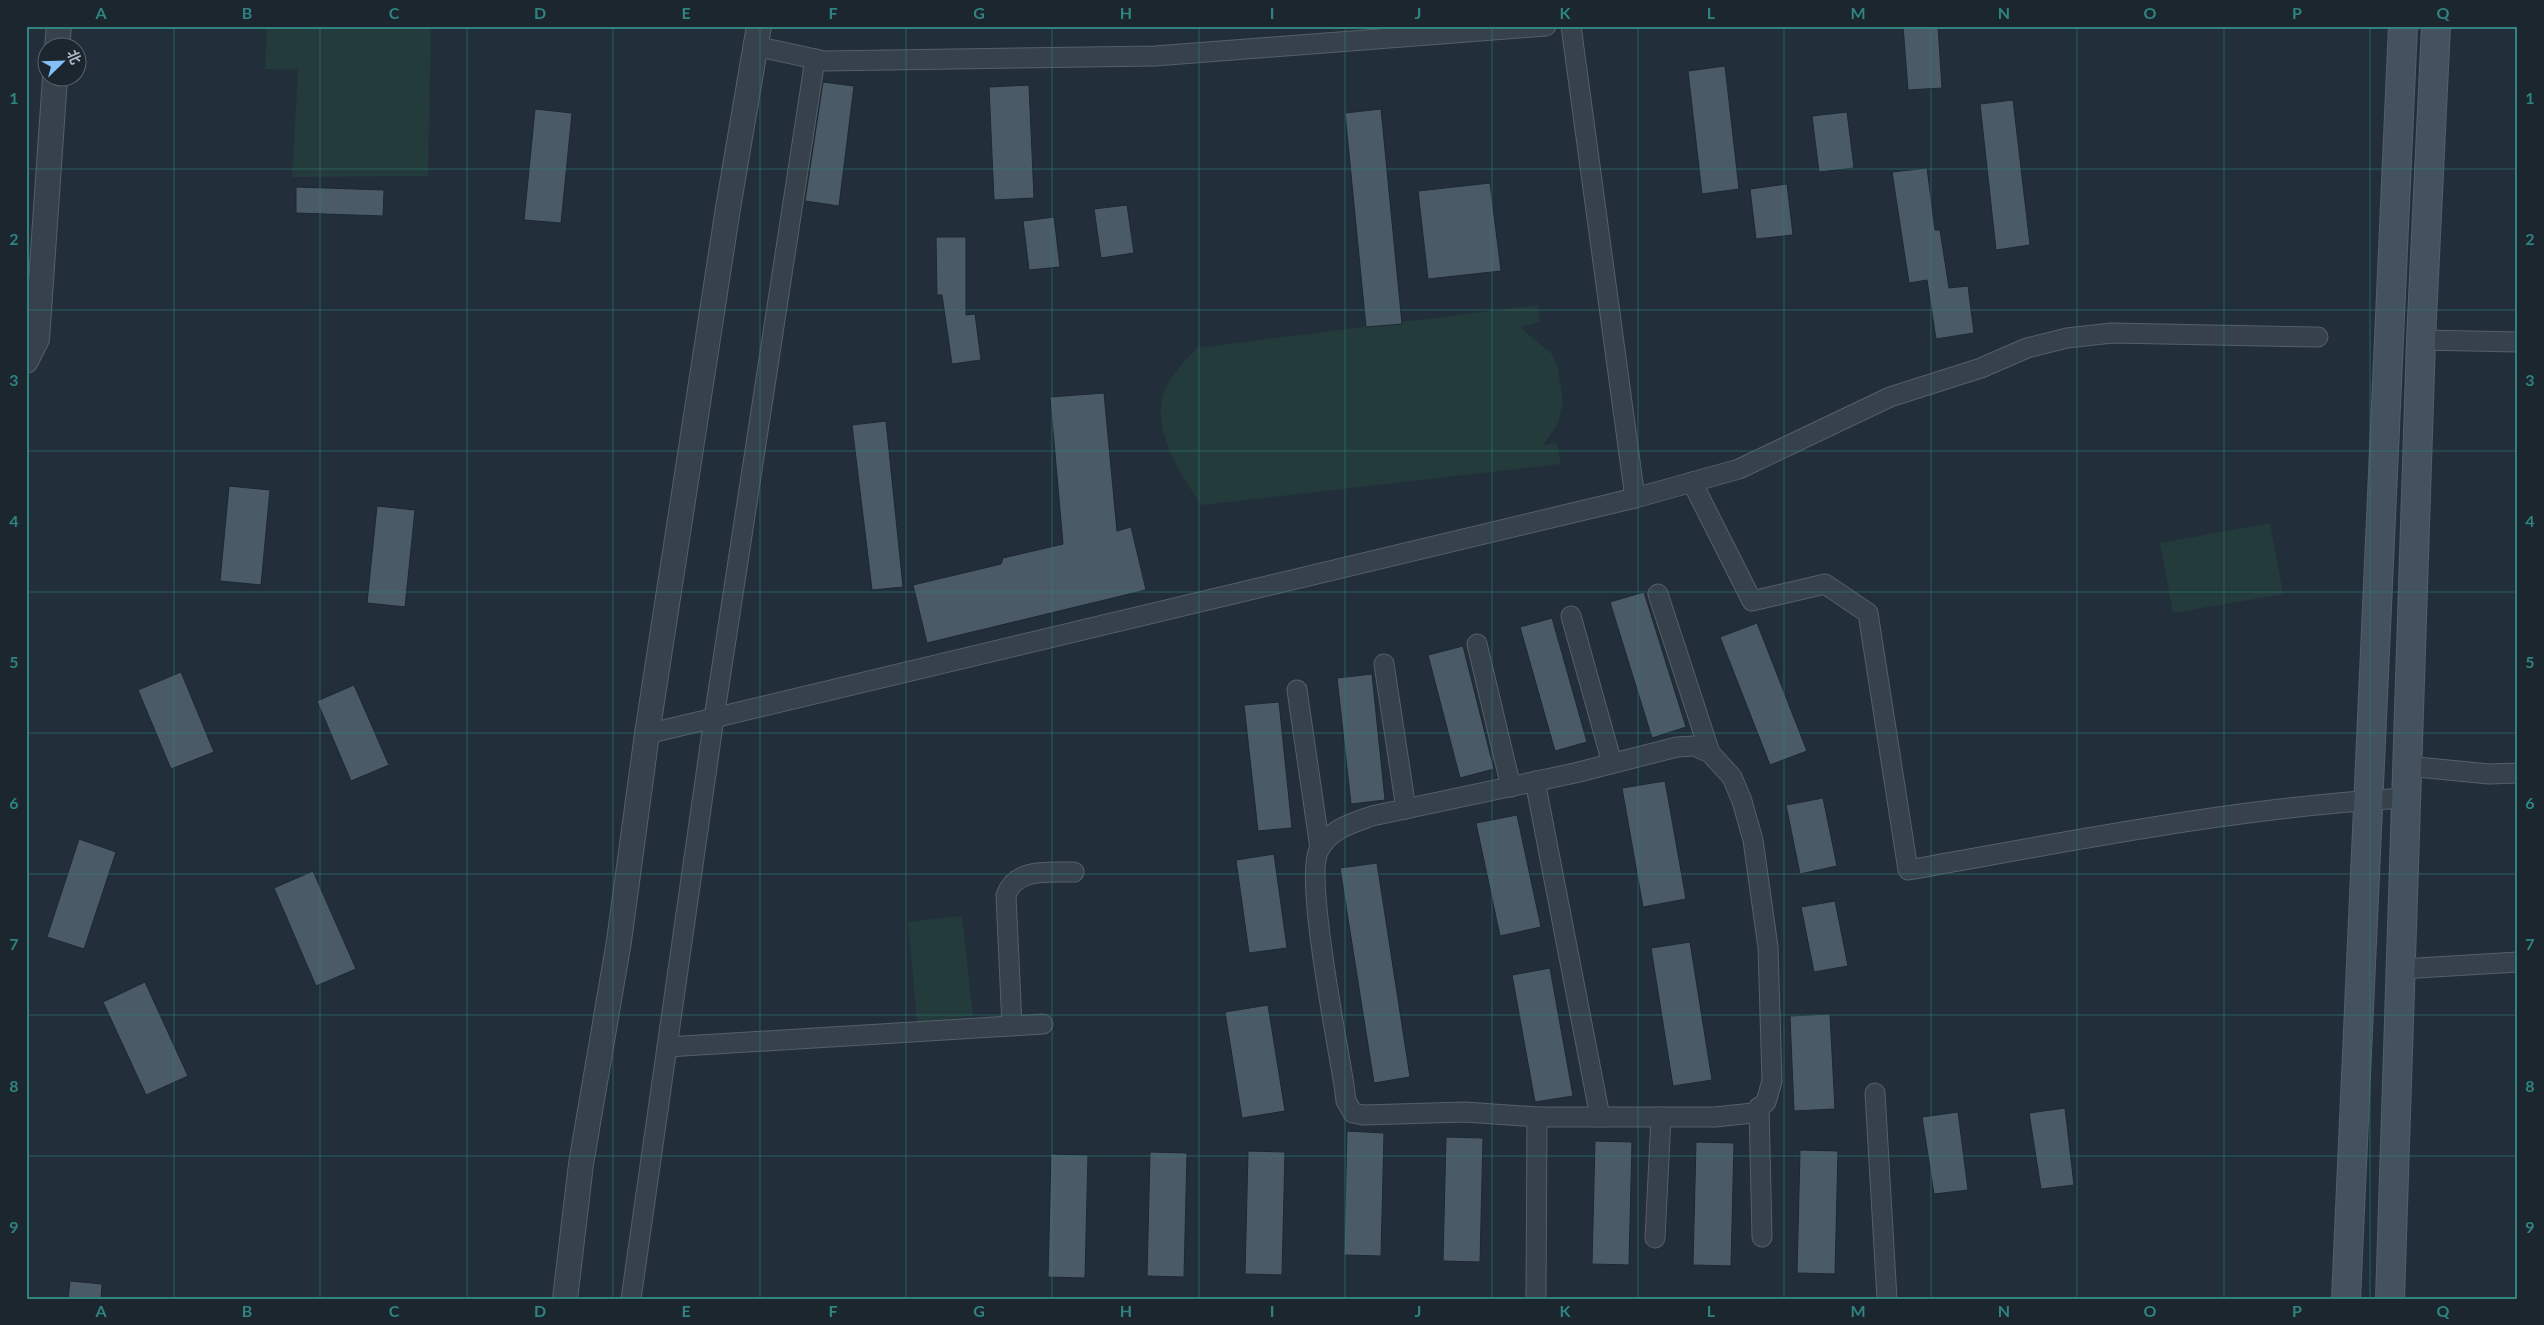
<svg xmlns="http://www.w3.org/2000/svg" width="2544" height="1325" font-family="Lato,'Noto Sans SC',sans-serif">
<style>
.green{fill:#243b3b}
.building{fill:#4a5a66;stroke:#1d2831}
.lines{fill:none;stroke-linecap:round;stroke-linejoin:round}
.minor-casing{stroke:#545f68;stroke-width:21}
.tertiary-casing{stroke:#545f68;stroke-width:26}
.secondary-casing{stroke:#545f68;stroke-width:30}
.minor{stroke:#36414b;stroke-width:19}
.tertiary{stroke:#36414b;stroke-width:24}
.secondary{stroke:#44515e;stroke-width:28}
.grid{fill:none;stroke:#2f8480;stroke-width:1;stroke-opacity:0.55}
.neatline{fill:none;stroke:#2f8480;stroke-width:2}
.grid-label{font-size:16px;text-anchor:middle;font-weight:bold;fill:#2f8480}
</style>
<rect width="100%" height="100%" fill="#222f3a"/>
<g class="green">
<path d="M267,26H431L428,176L292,177L298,70L265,69Z"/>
<path d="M1538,305L1540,322L1520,327L1552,354L1558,369L1563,402L1558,424L1542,446L1557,443L1561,464L1202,505C1182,478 1152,431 1163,395C1169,376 1184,362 1197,348Z"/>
<path d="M2270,523L2283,594L2173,613L2160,543Z"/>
<path d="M962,916L973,1016L917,1022L908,922Z"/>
</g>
<g class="building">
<path d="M1903,26H1938L1942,88L1908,90Z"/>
<path d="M1725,66L1739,189L1702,194L1688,71Z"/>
<path d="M823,82L854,86L839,206L805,201Z"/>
<path d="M1029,85L1034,198L994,200L989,87Z"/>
<path d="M2013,100L2030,245L1996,250L1980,104Z"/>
<path d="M535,109L572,113L561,223L524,220Z"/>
<path d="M1381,109L1402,324L1366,327L1345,113Z"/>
<path d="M1847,112L1854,168L1819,172L1812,116Z"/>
<path d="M1927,168L1935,230H1940L1949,288L1968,286L1974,333L1936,339L1927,280L1909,283L1892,172Z"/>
<path d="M1490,183L1501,271L1428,279L1418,191Z"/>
<path d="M1787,184L1793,235L1756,239L1750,189Z"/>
<path d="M296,187L384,190L383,216L296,213Z"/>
<path d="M1127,205L1134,253L1101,258L1094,209Z"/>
<path d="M1054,217L1060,267L1029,270L1023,221Z"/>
<path d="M936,237H966V315L975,314L981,360L952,364L942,295H937Z"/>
<path d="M1104,393L1117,531L1131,527L1146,590L927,643L913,585L1001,564L1003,558L1063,544L1050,397Z"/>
<path d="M886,421L903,587L872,590L852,425Z"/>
<path d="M229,486L270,490L261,585L220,581Z"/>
<path d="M377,506L415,510L405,607L367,603Z"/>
<path d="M1644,592L1686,727L1652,738L1610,602Z"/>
<path d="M1552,618L1587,742L1555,751L1520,627Z"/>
<path d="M1757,623L1807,751L1770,765L1720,637Z"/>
<path d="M1463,646L1494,769L1460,778L1428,655Z"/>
<path d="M181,672L214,752L171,769L138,690Z"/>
<path d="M1372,674L1385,800L1351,804L1337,678Z"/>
<path d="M354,685L389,765L351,781L317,701Z"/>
<path d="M1279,702L1292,828L1258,831L1244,705Z"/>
<path d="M1665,781L1686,899L1643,907L1622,788Z"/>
<path d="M1823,798L1837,866L1800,874L1786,805Z"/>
<path d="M1517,815L1541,927L1500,936L1476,823Z"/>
<path d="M79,839L116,852L84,949L47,937Z"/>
<path d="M1274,854L1287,948L1249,953L1236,860Z"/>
<path d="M1377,863L1410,1077L1374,1083L1340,868Z"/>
<path d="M313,871L356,969L316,986L274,888Z"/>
<path d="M1835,901L1848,966L1814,972L1801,907Z"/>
<path d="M1690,942L1712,1080L1673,1086L1651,948Z"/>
<path d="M1550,968L1573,1096L1535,1102L1512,975Z"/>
<path d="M145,982L188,1076L146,1095L103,1002Z"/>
<path d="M1268,1005L1285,1111L1242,1118L1225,1012Z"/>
<path d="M1830,1014L1835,1109L1794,1111L1790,1016Z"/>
<path d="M2065,1108L2074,1185L2041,1189L2029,1113Z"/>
<path d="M1958,1112L1968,1190L1934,1194L1922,1117Z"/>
<path d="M1347,1131L1384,1133L1381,1256L1344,1255Z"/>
<path d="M1446,1137L1483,1138L1480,1262L1443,1261Z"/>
<path d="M1595,1141L1632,1142L1629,1265L1592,1264Z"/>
<path d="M1696,1142L1734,1143L1731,1266L1693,1265Z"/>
<path d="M1800,1150L1838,1151L1835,1274L1797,1273Z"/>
<path d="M1248,1151L1285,1152L1282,1275L1245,1274Z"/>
<path d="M1150,1152L1187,1153L1184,1277L1147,1276Z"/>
<path d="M1051,1154L1088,1155L1085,1278L1048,1277Z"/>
<path d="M70,1281L102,1284L101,1299H68Z"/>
</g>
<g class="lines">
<g class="minor-casing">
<g id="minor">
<path d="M1571,26L1635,498"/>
<path d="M755,46L824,61L1155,56L1546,26"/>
<path d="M2421,340L2518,342"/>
<path d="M1692,482L1752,601L1825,584L1868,613L1908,870C2072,841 2239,807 2406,798"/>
<path d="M1658,594L1710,753"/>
<path d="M1571,616L1612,763"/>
<path d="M1477,644L1511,787"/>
<path d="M1384,664L1406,809"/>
<path d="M1297,690L1320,848"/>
<path d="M647,734L1635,498L1739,469L1890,397L1981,368L2027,348L2067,338L2112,333L2318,337"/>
<path d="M1694,746L1710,753L1732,777L1742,801L1753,840L1768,947L1772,1081L1766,1102L1753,1113L1715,1117H1537L1465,1112L1363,1115L1353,1113L1346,1101L1344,1085C1338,1046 1304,876 1319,850C1330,829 1350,824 1372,816L1575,773L1677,747Z"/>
<path d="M2407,766L2489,774L2518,773"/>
<path d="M1535,781L1600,1117"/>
<path d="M2401,969L2518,962"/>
<path d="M1012,1026L1006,895C1017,867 1048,873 1074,872"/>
<path d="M667,1047L1043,1024"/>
<path d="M1875,1093L1887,1299"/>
<path d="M1759,1107L1762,1237"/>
<path d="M1655,1238L1661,1117"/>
<path d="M631,1299L714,718L815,59"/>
<path d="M1536,1299L1537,1117"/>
</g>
</g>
<g class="tertiary-casing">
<g id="tertiary">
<path d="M57,48L59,26"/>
<path d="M26,361L37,339L55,78"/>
<path d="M565,1299L581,1164L619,941L647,734L728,208L759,26"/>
</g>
</g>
<g class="secondary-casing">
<g id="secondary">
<path d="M2346,1299L2403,26"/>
<path d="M2390,1299L2421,340L2436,26"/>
</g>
</g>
<use href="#minor" class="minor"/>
<use href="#tertiary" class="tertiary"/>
<use href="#secondary" class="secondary"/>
</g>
<path class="grid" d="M174,26V1299M320,26V1299M467,26V1299M613,26V1299M760,26V1299M906,26V1299M1052,26V1299M1199,26V1299M1345,26V1299M1492,26V1299M1638,26V1299M1784,26V1299M1931,26V1299M2077,26V1299M2224,26V1299M2370,26V1299M26,169H2518M26,310H2518M26,451H2518M26,592H2518M26,733H2518M26,874H2518M26,1015H2518M26,1156H2518"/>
<rect width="2544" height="1325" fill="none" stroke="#1b262f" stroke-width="55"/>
<g transform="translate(62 62) rotate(67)"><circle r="24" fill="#1b262f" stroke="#57626c"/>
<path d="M0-4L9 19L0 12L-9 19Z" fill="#85bff7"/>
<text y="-8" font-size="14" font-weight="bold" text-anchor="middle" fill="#b1bcc7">北</text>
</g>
<rect x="28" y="28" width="2488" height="1270" class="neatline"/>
<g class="grid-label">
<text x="101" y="19">A</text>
<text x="247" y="19">B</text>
<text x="394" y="19">C</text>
<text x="540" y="19">D</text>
<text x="686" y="19">E</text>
<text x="833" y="19">F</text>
<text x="979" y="19">G</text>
<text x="1126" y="19">H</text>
<text x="1272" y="19">I</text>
<text x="1418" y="19">J</text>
<text x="1565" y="19">K</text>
<text x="1711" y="19">L</text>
<text x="1858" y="19">M</text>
<text x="2004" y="19">N</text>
<text x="2150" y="19">O</text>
<text x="2297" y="19">P</text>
<text x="2443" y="19">Q</text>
<text x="14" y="104">1</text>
<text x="2530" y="104">1</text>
<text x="14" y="245">2</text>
<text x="2530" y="245">2</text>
<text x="14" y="386">3</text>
<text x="2530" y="386">3</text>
<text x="14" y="527">4</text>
<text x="2530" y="527">4</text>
<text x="14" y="668">5</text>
<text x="2530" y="668">5</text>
<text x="14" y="809">6</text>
<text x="2530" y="809">6</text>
<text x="14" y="950">7</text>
<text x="2530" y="950">7</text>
<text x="14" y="1092">8</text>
<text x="2530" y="1092">8</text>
<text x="14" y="1233">9</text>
<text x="2530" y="1233">9</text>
<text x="101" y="1317">A</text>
<text x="247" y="1317">B</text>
<text x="394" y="1317">C</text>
<text x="540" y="1317">D</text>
<text x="686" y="1317">E</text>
<text x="833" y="1317">F</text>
<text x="979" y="1317">G</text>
<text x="1126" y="1317">H</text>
<text x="1272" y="1317">I</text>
<text x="1418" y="1317">J</text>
<text x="1565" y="1317">K</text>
<text x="1711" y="1317">L</text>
<text x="1858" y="1317">M</text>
<text x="2004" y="1317">N</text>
<text x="2150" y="1317">O</text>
<text x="2297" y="1317">P</text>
<text x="2443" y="1317">Q</text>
</g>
</svg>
